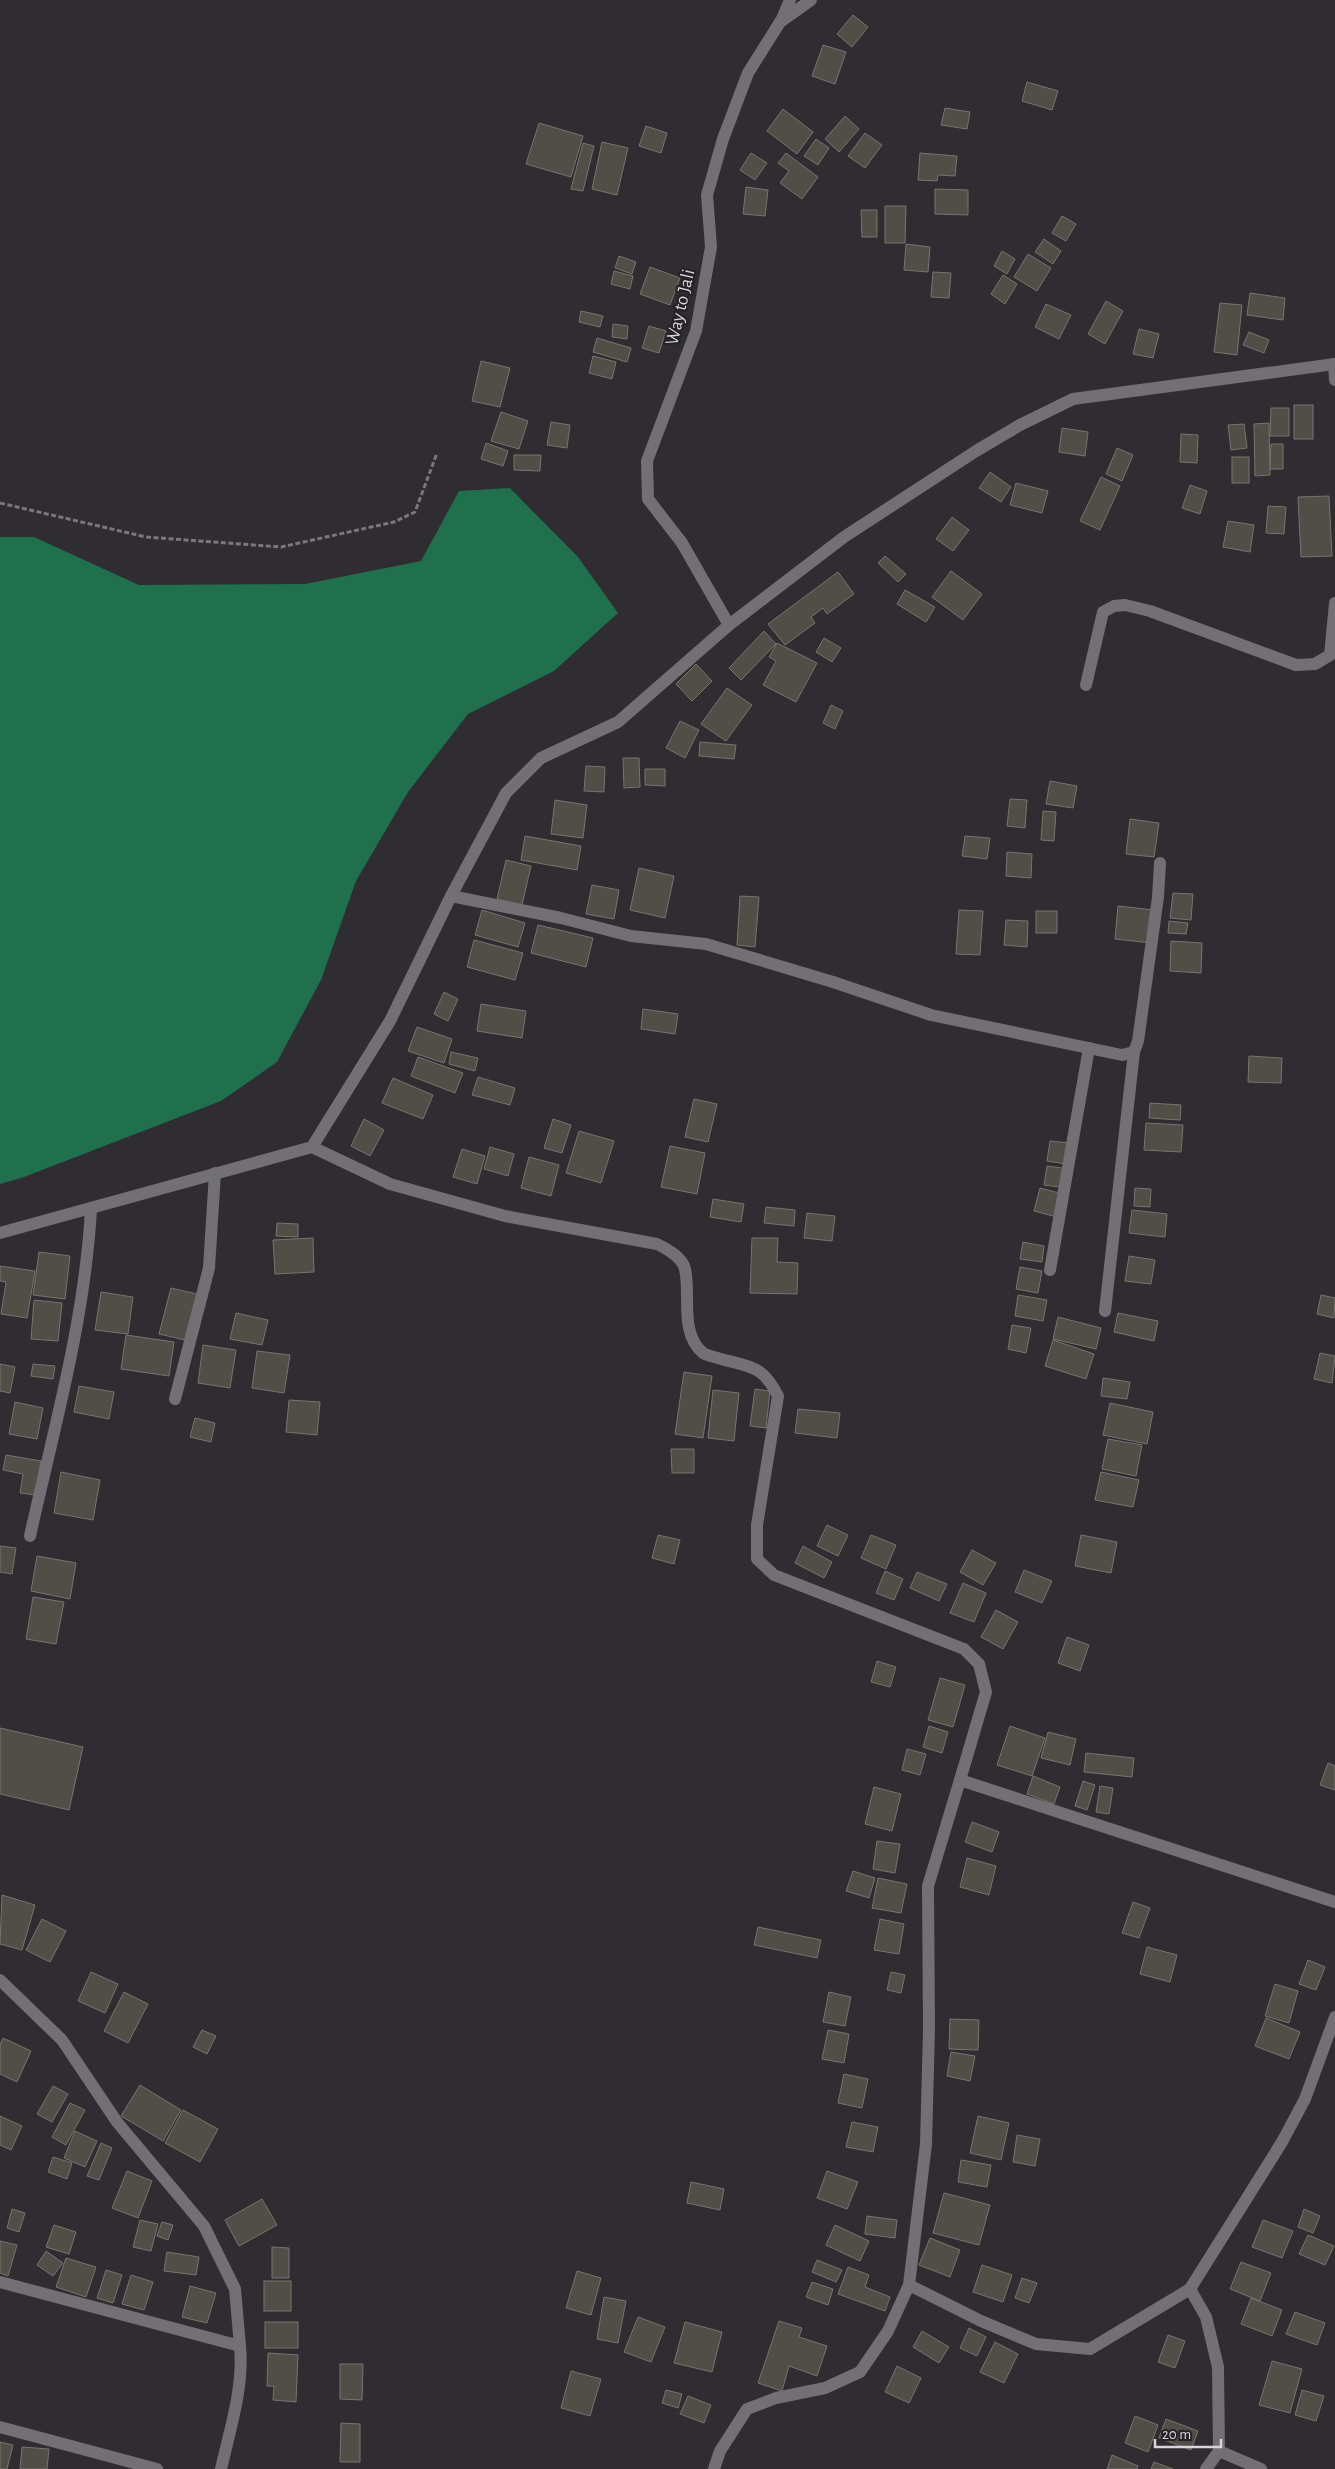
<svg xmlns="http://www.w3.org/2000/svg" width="1335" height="2469" font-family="'Alegreya Sans',sans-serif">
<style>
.forest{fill:#206f4d}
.building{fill:#514d47;stroke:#79746e}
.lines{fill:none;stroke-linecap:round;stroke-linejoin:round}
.path{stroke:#7a777d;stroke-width:3;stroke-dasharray:5 2.5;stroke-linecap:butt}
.minor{stroke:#726f75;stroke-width:12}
.labels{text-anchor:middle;stroke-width:4.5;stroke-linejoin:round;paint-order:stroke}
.street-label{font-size:19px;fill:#d8d6da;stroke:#252228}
</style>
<rect width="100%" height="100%" fill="#2f2c32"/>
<path class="forest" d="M510,488L578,557L618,613L554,671L468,714L408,792L356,881L321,980L277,1062L221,1101L24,1177L0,1184V537H34L139,585L305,584L421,561L459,491Z"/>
<g class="building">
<path d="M853,15L868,27L852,47L837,34Z"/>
<path d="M823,45L846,52L835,84L812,76Z"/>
<path d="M1027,82L1058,91L1052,110L1022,101Z"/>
<path d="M945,108L970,112L967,129L941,125Z"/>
<path d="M783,109L813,132L797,154L767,131Z"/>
<path d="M845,116L859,129L839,152L825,139Z"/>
<path d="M539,123L583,136L571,177L526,164Z"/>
<path d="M646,126L667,133L661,153L639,146Z"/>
<path d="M865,133L882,145L865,168L848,156Z"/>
<path d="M816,139L829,148L818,165L804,156Z"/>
<path d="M602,142L628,148L617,195L592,189Z"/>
<path d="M583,143L594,146L583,191L571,189Z"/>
<path d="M751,153L767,163L755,180L740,170Z"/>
<path d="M786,153L818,177L802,199L780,183L789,171L778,163Z"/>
<path d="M920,153L957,156L955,176L938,175L937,181L918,180Z"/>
<path d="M746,187L768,190L765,216L743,214Z"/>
<path d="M935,189L968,190V215L935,214Z"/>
<path d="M885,206H906L905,243H885Z"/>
<path d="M861,210H877V237H862Z"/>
<path d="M1062,216L1076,224L1066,241L1052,233Z"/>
<path d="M1044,239L1061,251L1053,264L1035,252Z"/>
<path d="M906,244L930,247L928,272L904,270Z"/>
<path d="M1002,251L1015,259L1007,274L994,266Z"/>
<path d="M1028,254L1051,268L1037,291L1014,277Z"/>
<path d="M619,256L636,262L632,274L615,268Z"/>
<path d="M650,267L680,278L670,305L640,294Z"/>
<path d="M614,271L633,276L630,289L611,284Z"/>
<path d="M933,272L951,273L949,298L931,297Z"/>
<path d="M1003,275L1017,284L1005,304L991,294Z"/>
<path d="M1250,293L1285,298L1283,320L1247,315Z"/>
<path d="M1106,301L1123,311L1105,344L1088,334Z"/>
<path d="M1220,303L1242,305L1237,355L1214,352Z"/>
<path d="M1046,304L1071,315L1059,339L1035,327Z"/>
<path d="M581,311L603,316L600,327L579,322Z"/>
<path d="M613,324L628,326L627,339L612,337Z"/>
<path d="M649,326L666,331L659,353L642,348Z"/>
<path d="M1139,329L1159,334L1153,358L1133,354Z"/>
<path d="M1249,332L1269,340L1264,353L1243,345Z"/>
<path d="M597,338L631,348L627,362L593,352Z"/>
<path d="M593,356L616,362L612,379L589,373Z"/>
<path d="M481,361L510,368L500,407L472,401Z"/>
<rect x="1294" y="405" width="19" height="34"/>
<path d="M1271,408H1289V436H1270Z"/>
<path d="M501,412L528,421L519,449L491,441Z"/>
<path d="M551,422L570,425L567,448L547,445Z"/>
<path d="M1269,423L1270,475L1255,476L1254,424Z"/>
<path d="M1244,424L1247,448L1231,450L1228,425Z"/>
<path d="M1062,428L1088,432L1085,456L1059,452Z"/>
<path d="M1181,434L1198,435L1197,463L1180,462Z"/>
<path d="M486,443L508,451L503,466L481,459Z"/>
<path d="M1271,444H1283V469H1270Z"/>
<path d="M1117,448L1133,455L1122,481L1106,474Z"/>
<path d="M514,455H541L540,471L514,470Z"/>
<rect x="1232" y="457" width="17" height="26"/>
<path d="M990,472L1011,487L1001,502L979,488Z"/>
<path d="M1101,477L1120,486L1100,530L1080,521Z"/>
<path d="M1016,483L1048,491L1042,513L1010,505Z"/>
<path d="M1190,485L1207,491L1200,514L1182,508Z"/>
<path d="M1329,496L1332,556L1301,557L1298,497Z"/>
<path d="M1268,506L1286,507L1284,534L1266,533Z"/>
<path d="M952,517L969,530L953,551L936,539Z"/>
<path d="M1228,521L1254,525L1250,552L1223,547Z"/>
<path d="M885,556L906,574L898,582L878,563Z"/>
<path d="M951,571L982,594L963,620L932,597Z"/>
<path d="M838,572L854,594L827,614L823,608L811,617L815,623L785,645L768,624Z"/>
<path d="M905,590L935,607L926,622L897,604Z"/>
<path d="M764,631L776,644L741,680L729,668Z"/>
<path d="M824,638L841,648L832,662L816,652Z"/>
<path d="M777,643L817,663L796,702L763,685L776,661L769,657Z"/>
<path d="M696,664L712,681L692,701L676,684Z"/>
<path d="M727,688L752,705L726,741L701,724Z"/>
<path d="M831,705L843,711L835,729L823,723Z"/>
<path d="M680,721L699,730L685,758L666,748Z"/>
<path d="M700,742L736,745L734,759L699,756Z"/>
<path d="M623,758H639L640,787L624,788Z"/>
<path d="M586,766L605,767L604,792L584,791Z"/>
<path d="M645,769H665V786L645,785Z"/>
<path d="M1050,781L1077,786L1073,808L1046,804Z"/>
<path d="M1010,799L1027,800L1025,828L1007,826Z"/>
<path d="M555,800L587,805L583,838L551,834Z"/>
<path d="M1043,811L1056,812L1054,841L1041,840Z"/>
<path d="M1130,819L1159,823L1154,857L1126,854Z"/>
<path d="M525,836L581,846L577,870L521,860Z"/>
<path d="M965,836L990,838L987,859L962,856Z"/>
<path d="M1007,852L1032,854L1031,878L1006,876Z"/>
<path d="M506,860L531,866L522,905L497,899Z"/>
<path d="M639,868L674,876L665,918L630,910Z"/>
<path d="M592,885L619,890L614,919L586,914Z"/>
<path d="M1173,893L1193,894L1191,920L1170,918Z"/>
<path d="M740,896L759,897L755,947L737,945Z"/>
<path d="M1118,906L1154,910L1151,943L1115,939Z"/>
<path d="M482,910L525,923L518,947L475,935Z"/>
<path d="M959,910L983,911L980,955L956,954Z"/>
<rect x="1036" y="911" width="21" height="22"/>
<path d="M1006,920L1028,921L1027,947L1004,945Z"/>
<path d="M1169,921L1188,923L1186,934L1168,933Z"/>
<path d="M538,925L593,938L586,967L531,953Z"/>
<path d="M474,940L523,953L515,980L467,967Z"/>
<path d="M1171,941L1202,943L1201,973L1170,971Z"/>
<path d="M444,992L458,999L448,1021L434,1014Z"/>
<path d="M481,1004L526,1011L522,1038L477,1031Z"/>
<path d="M643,1009L678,1014L675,1034L641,1029Z"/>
<path d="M417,1027L452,1039L444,1063L408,1051Z"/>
<path d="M451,1052L478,1058L475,1071L449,1064Z"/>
<path d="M1249,1056L1282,1058L1281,1083L1248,1082Z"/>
<path d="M418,1057L463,1073L455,1093L411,1076Z"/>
<path d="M478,1077L515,1088L510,1105L472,1095Z"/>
<path d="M393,1078L433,1095L423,1119L382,1103Z"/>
<path d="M694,1099L717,1104L708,1142L685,1137Z"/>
<path d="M1150,1103L1181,1105L1180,1120L1149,1118Z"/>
<path d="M364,1119L384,1130L370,1156L351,1146Z"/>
<path d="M553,1119L571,1125L562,1153L544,1148Z"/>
<path d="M1146,1123L1183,1125L1181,1152L1144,1150Z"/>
<path d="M579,1131L614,1141L601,1183L566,1173Z"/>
<path d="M1050,1141L1069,1143L1066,1164L1047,1161Z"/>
<path d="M670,1146L705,1153L697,1194L661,1187Z"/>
<path d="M490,1147L514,1154L508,1176L484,1169Z"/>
<path d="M462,1149L485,1156L477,1184L453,1177Z"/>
<path d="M529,1157L559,1165L551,1196L521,1188Z"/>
<path d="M1047,1166L1070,1169L1067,1188L1044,1185Z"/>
<path d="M1040,1188L1063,1194L1057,1217L1034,1211Z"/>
<path d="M1135,1188L1151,1189L1150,1207L1134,1206Z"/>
<path d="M713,1199L744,1204L741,1222L710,1217Z"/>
<path d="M766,1207L795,1210L794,1226L764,1223Z"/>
<path d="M1132,1210L1167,1214L1165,1237L1129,1233Z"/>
<path d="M807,1213L835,1216L832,1241L804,1238Z"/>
<path d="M277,1223L298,1224V1237L276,1236Z"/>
<path d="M313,1238L314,1272L275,1274L273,1240Z"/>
<path d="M752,1238H778L777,1262L798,1263L797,1294L750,1293Z"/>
<path d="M1023,1242L1044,1246L1042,1262L1020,1259Z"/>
<path d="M39,1252L70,1256L65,1299L33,1295Z"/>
<path d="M1129,1256L1155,1260L1151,1284L1125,1281Z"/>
<path d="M0,1266L35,1271L27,1318L1,1314L6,1282L0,1281Z"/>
<path d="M1020,1267L1042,1271L1038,1293L1016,1289Z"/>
<path d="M171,1288L197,1294L185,1340L159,1334Z"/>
<path d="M101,1292L133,1297L128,1334L95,1330Z"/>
<path d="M1018,1295L1047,1300L1043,1321L1015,1316Z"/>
<path d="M1321,1295L1335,1298L1334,1318L1317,1314Z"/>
<path d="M34,1300L62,1303L58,1341L31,1339Z"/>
<path d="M236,1313L268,1320L262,1345L230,1339Z"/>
<path d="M1118,1313L1158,1321L1154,1341L1114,1332Z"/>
<path d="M1058,1317L1101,1328L1096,1349L1053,1339Z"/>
<path d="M1012,1325L1031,1328L1026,1353L1008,1349Z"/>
<path d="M126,1335L174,1342L169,1376L121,1369Z"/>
<path d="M1053,1340L1094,1354L1086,1379L1045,1366Z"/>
<path d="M203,1345L236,1350L230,1388L198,1383Z"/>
<path d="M257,1351L290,1355L284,1393L252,1388Z"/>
<path d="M1320,1353L1335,1356L1332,1383L1314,1379Z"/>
<path d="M0,1364L15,1367L10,1393L0,1391Z"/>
<path d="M33,1364L55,1366L53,1379L31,1376Z"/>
<path d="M684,1372L712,1376L703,1438L675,1434Z"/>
<path d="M1103,1378L1130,1382L1127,1399L1101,1396Z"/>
<path d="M79,1386L114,1392L109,1419L74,1412Z"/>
<path d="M755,1389L770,1391L766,1428L750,1426Z"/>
<path d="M713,1390L739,1393L734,1441L708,1438Z"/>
<path d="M289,1400L320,1402L317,1435L286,1432Z"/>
<path d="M15,1402L43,1408L37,1439L9,1434Z"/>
<path d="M1110,1403L1153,1412L1147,1444L1103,1435Z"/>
<path d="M798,1409L840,1413L837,1438L795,1433Z"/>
<path d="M195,1418L215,1423L211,1442L190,1437Z"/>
<path d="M1108,1439L1142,1445L1136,1476L1102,1469Z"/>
<path d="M671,1449H694V1473H672Z"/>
<path d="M6,1455L41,1461L35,1495L20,1493L23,1474L3,1470Z"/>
<path d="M61,1472L100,1480L93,1520L54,1513Z"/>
<path d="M1101,1472L1139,1480L1133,1507L1095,1500Z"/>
<path d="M827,1525L848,1535L838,1556L817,1546Z"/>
<path d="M658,1535L680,1540L674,1564L652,1558Z"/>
<path d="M871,1535L896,1545L886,1569L861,1558Z"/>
<path d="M1081,1535L1117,1542L1111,1573L1075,1566Z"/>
<path d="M0,1546L16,1548L12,1574L0,1572Z"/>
<path d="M803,1546L832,1562L824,1578L795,1563Z"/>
<path d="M972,1550L996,1563L983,1585L960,1572Z"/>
<path d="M37,1556L76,1563L70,1599L31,1591Z"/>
<path d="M1024,1570L1052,1581L1042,1603L1015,1592Z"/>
<path d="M885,1571L903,1579L894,1600L876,1593Z"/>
<path d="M917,1572L947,1584L939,1601L910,1588Z"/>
<path d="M963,1583L986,1593L974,1622L950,1613Z"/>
<path d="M33,1597L64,1602L56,1644L26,1639Z"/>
<path d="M996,1610L1018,1622L1003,1649L981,1637Z"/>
<path d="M1067,1637L1089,1645L1080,1671L1058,1663Z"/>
<path d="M877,1661L896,1667L890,1687L871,1682Z"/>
<path d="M940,1678L965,1685L953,1727L928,1720Z"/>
<path d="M929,1726L948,1732L942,1753L923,1747Z"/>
<path d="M1010,1726L1045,1738L1032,1776L997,1765Z"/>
<path d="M0,1728L83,1747L69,1810L0,1794Z"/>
<path d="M1048,1732L1076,1739L1070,1765L1041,1758Z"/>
<path d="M907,1749L926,1754L920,1775L902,1770Z"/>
<path d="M1086,1753L1134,1758L1132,1777L1084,1772Z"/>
<path d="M1328,1763L1335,1766V1790L1320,1785Z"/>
<path d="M1033,1776L1060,1787L1054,1804L1027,1794Z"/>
<path d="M1083,1781L1095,1785L1087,1810L1075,1806Z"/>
<path d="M1100,1786L1113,1788L1109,1814L1096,1812Z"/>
<path d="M874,1787L901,1794L892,1831L865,1824Z"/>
<path d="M972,1822L999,1832L992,1852L965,1842Z"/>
<path d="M877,1841L900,1844L895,1873L873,1869Z"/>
<path d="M967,1858L996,1866L989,1895L960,1887Z"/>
<path d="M853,1871L875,1878L869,1898L846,1891Z"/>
<path d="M878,1878L907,1884L901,1913L872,1908Z"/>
<path d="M2,1895L35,1905L22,1950L0,1944Z"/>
<path d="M1133,1902L1150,1908L1139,1938L1122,1933Z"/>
<path d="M42,1919L66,1931L50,1962L26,1950Z"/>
<path d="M880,1919L904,1924L899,1954L874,1950Z"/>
<path d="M758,1927L821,1940L817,1958L754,1945Z"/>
<path d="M1147,1947L1177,1955L1170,1982L1140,1974Z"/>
<path d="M1308,1960L1325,1967L1316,1990L1299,1984Z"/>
<path d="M91,1972L118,1984L105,2013L78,2001Z"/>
<path d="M891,1972L905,1975L901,1993L887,1990Z"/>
<path d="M1275,1984L1298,1991L1289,2023L1265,2016Z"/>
<path d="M124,1992L148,2004L128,2043L104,2031Z"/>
<path d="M829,1992L851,1997L845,2026L823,2022Z"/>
<path d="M1266,2018L1300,2032L1289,2059L1255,2046Z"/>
<path d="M950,2019L979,2020L978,2050L949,2049Z"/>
<path d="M202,2030L216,2036L207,2054L193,2047Z"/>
<path d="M828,2030L849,2034L844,2063L822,2059Z"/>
<path d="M3,2038L31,2051L17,2082L0,2074V2045Z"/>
<path d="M951,2052L975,2056L970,2081L947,2076Z"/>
<path d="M844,2074L868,2079L862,2108L838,2103Z"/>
<path d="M140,2085L181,2110L163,2141L121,2116Z"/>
<path d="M53,2086L68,2094L52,2122L37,2114Z"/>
<path d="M70,2103L85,2110L66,2145L52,2137Z"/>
<path d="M183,2110L218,2129L200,2162L165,2143Z"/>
<path d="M0,2116L22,2126L11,2150L0,2145Z"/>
<path d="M978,2116L1009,2123L1001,2160L970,2153Z"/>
<path d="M852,2122L878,2127L873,2152L846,2147Z"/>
<path d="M75,2131L97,2141L85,2167L64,2158Z"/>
<path d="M1017,2135L1040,2139L1035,2166L1013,2162Z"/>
<path d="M101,2143L112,2148L99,2180L87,2176Z"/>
<path d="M53,2157L72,2163L67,2179L48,2172Z"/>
<path d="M961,2160L991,2165L987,2187L958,2182Z"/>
<path d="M127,2171L152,2181L138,2218L112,2208Z"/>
<path d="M827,2171L858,2182L847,2209L817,2198Z"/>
<path d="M691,2182L724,2189L720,2210L687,2203Z"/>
<path d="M944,2193L990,2205L979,2245L933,2233Z"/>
<path d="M262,2199L277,2225L239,2246L225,2220Z"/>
<path d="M12,2209L25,2213L19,2232L7,2228Z"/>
<path d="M1304,2209L1320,2216L1313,2233L1298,2227Z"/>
<path d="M867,2216L897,2220L895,2238L865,2234Z"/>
<path d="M140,2220L158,2224L151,2251L133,2247Z"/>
<path d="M1263,2220L1293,2231L1282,2258L1252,2247Z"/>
<path d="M162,2222L173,2225L168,2240L157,2236Z"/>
<path d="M54,2225L76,2232L69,2254L46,2247Z"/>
<path d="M835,2225L869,2241L860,2261L826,2245Z"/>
<path d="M1308,2235L1334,2246L1325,2265L1299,2254Z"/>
<path d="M930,2238L960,2250L950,2277L919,2265Z"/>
<path d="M0,2241L17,2245L8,2276L0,2273Z"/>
<path d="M272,2247L289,2248V2278H272Z"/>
<path d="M46,2251L63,2263L53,2276L37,2265Z"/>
<path d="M167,2252L199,2257L196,2275L164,2271Z"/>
<path d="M66,2258L96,2267L86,2297L56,2287Z"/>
<path d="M817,2260L842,2270L836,2282L812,2272Z"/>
<path d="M1241,2262L1271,2273L1260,2301L1230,2289Z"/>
<path d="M982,2265L1012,2275L1003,2302L973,2292Z"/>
<path d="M848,2267L869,2275L865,2287L890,2297L885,2311L838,2294Z"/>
<path d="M106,2270L122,2275L113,2303L97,2298Z"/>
<path d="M577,2271L601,2278L591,2315L566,2308Z"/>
<path d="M131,2275L153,2282L144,2310L122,2304Z"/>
<path d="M1022,2278L1037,2283L1029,2303L1015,2298Z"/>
<rect x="264" y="2281" width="27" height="30"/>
<path d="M812,2282L833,2289L828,2305L806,2297Z"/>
<path d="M190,2286L216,2293L207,2323L182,2317Z"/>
<path d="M604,2297L626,2301L618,2343L597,2339Z"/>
<path d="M1251,2298L1282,2310L1272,2336L1241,2324Z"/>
<path d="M1295,2312L1325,2323L1317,2345L1286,2334Z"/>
<path d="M638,2317L665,2327L651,2362L624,2352Z"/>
<path d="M779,2321L802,2328L799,2337L827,2346L817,2376L789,2366L782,2391L758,2383Z"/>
<rect x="265" y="2322" width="33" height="26"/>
<path d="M685,2322L722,2332L712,2372L674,2363Z"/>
<path d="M969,2328L986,2337L977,2356L960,2348Z"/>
<path d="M922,2331L949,2347L939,2363L913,2347Z"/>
<path d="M1168,2335L1185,2341L1175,2368L1158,2362Z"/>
<path d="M995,2342L1018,2354L1004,2383L980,2372Z"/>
<path d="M268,2353L298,2355L296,2402L273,2400L274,2386H267Z"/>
<path d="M1272,2361L1302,2369L1290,2413L1259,2405Z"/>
<path d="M340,2364H363L362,2400L340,2399Z"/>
<path d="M897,2366L921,2378L909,2403L885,2392Z"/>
<path d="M571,2371L601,2379L590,2416L561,2408Z"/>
<path d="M666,2390L682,2394L678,2408L662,2403Z"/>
<path d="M1302,2390L1324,2396L1316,2421L1295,2415Z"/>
<path d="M688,2396L711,2405L704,2423L680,2414Z"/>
<path d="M1135,2416L1158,2425L1148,2452L1125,2443Z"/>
<path d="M1166,2419L1198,2431L1191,2450L1159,2438Z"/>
<path d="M341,2423L360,2424V2462H340Z"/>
<path d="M0,2442L13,2445L7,2469H0Z"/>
<path d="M22,2447L49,2449L47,2469H20Z"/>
<path d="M1112,2455L1138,2466L1137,2469H1107Z"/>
<path d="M1154,2462L1173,2469H1151Z"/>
</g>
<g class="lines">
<path class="path" d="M0,503L146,537L281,547L394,522L415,512L437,453"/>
<g class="minor">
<path d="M781,21L790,0"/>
<path d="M1334,364L1335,380"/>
<path d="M729,625L682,543L648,499L647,461L696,331L711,247L707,195L723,139L748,73L780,22L811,0"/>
<path d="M1086,685L1103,612L1114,606L1125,605L1150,611L1296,665L1315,664L1330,655L1335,603"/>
<path d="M451,896L561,918L631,936L706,944L833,982L931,1015L1122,1055L1134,1052L1138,1041L1158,897L1160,863"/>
<path d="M312,1147L390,1184L505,1216L657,1244C667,1249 682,1257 685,1269C691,1294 679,1333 703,1353C707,1356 716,1357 721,1359C752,1367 763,1366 778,1396L757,1525V1559L774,1575L964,1649L979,1664L986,1692L960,1780L1335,1902"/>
<path d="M0,1233L312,1147L390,1021L451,896L506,793L541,758L618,722L729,625L844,537L976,451L1020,425L1073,399L1335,364"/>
<path d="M1050,1270L1089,1048"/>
<path d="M1105,1311L1134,1052"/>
<path d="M175,1399L209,1268L215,1173"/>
<path d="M30,1536C54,1428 85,1320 91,1209"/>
<path d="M960,1780L928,1886L929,2029L926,2144L909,2285L981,2321L1036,2344L1090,2349L1190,2289"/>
<path d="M0,1980L62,2040L117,2122L204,2226L235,2289L240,2346"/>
<path d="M0,2282L240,2346C244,2387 230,2429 221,2469"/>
<path d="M0,2427L157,2469"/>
<path d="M1219,2451L1261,2469"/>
<path d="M714,2469L720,2451L747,2409L776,2398L825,2388L860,2372L888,2331L909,2285"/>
<path d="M1206,2469L1219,2451L1218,2367L1206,2317L1190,2289L1282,2142L1305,2099L1335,2017"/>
</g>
</g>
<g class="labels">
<g class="street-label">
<text transform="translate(679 307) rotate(-77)" y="7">Way to Jali</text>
</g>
</g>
<path d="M1155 2439v8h66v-8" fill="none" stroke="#d8d6da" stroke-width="2.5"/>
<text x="1162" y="2439" font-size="15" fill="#d8d6da" stroke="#252228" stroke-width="4" paint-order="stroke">20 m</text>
</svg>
